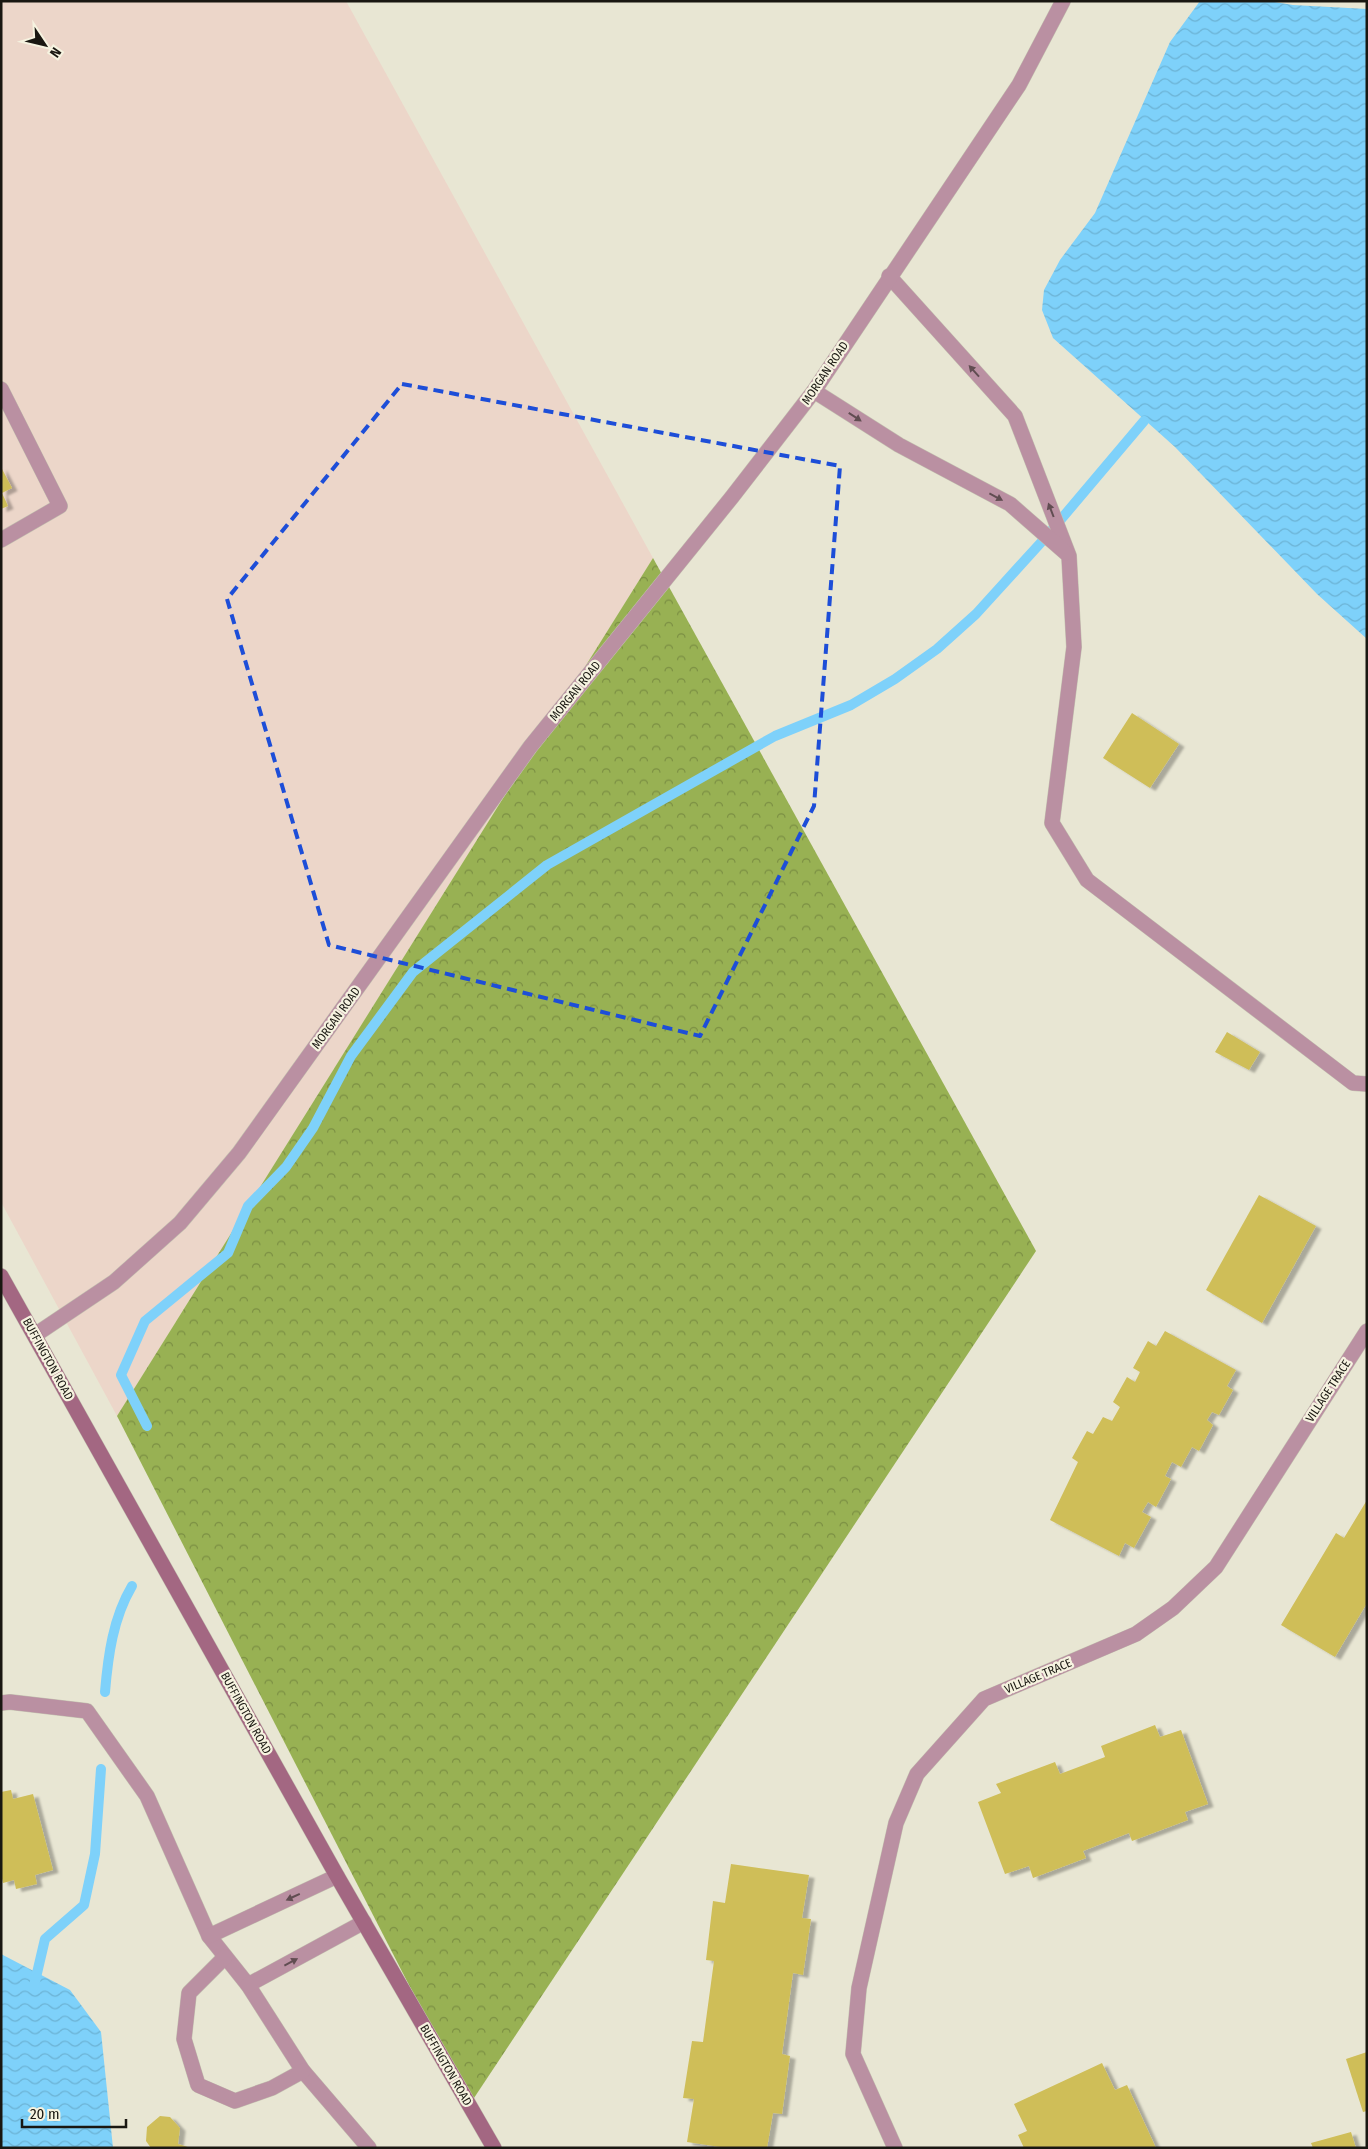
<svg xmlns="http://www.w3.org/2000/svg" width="1368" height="2149" font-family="'Fira Sans Condensed',sans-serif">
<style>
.commercial{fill:#ecd6c9}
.forest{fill:url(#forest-crowns)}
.water{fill:url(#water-waves)}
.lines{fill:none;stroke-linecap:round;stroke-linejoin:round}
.stream{stroke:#7ed1fa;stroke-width:10}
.building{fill:#cfbe58;filter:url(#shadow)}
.lane-casing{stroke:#c3c1b0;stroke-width:16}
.street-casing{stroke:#c3c1b0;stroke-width:16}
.secondary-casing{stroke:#c3c1b0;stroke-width:16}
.lane{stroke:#ba90a2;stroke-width:15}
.street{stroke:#ba90a2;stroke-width:15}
.secondary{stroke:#a36782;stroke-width:15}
.oneway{fill:#614d52}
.marked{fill:none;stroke:#1d4ed8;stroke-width:4;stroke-dasharray:10 6;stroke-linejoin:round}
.labels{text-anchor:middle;stroke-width:4.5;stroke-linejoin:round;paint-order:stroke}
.street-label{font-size:12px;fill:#191711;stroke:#f6f3e0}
</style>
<defs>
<pattern id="forest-crowns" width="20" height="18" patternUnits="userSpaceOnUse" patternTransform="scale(1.25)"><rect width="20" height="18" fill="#98b153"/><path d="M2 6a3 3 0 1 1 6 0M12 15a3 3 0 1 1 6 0" fill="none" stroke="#7b8f43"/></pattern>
<pattern id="water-waves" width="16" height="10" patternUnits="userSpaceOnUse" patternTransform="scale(1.25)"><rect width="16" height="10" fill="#7ed1fa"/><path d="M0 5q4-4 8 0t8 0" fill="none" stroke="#6cb3d5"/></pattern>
<filter id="shadow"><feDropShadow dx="5.5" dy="3" stdDeviation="1" flood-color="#0004"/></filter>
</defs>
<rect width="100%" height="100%" fill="#e8e6d3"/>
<path class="commercial" d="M1,1H346L653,558L117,1416L1,1202Z"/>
<path class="forest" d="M653,558L1036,1251L470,2104L117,1416Z"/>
<g class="water">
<path d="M1200,1H1268L1293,5L1367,9V639L1317,594L1175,447L1053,338L1042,310L1044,290L1060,260L1095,213L1170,42Z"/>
<path d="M1,1954L70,1990L101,2032L113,2148H1Z"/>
</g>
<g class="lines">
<g class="stream">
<path d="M147,1426L121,1375L145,1321L228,1253L248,1206L286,1167L313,1128L351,1056L413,972L547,865L775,736L851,705L895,679L937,649L976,614L1046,537L1144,421"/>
<path d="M105,1692C108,1656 113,1618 132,1586"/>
<path d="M34,1986L45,1939L84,1905L95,1854L101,1769"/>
</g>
</g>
<g class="building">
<path d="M1,467L12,488L2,493L8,506L1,509Z"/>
<path d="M1132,713L1179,744L1150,788L1103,758Z"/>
<path d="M1227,1032L1260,1052L1249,1070L1215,1052Z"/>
<path d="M1259,1195L1316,1226L1262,1323L1206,1290Z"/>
<path d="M1165,1331L1236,1370L1227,1386L1233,1390L1219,1415L1212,1412L1207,1420L1213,1425L1199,1451L1192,1447L1181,1467L1172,1462L1165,1476L1171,1479L1156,1507L1148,1502L1142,1512L1151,1517L1134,1548L1125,1543L1119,1556L1050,1520L1078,1462L1072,1458L1087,1431L1093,1434L1103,1417L1112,1421L1120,1407L1113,1402L1127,1377L1135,1382L1140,1372L1133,1368L1148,1341L1156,1346Z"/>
<path d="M1367,1500V1603L1335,1657L1281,1625L1336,1533L1344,1538Z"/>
<path d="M1155,1725L1160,1737L1181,1730L1208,1804L1185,1812L1188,1820L1132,1841L1129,1833L1083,1851L1086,1858L1033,1878L1029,1866L1005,1874L978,1802L1001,1793L996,1784L1055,1762L1060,1774L1105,1757L1101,1746Z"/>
<path d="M11,1790L13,1799L33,1794L53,1870L35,1875L37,1884L16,1889L14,1880L3,1883L1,1874V1792Z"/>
<path d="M731,1864L809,1875L802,1918L811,1919L803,1975L793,1973L782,2054L790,2056L782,2114L773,2113L767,2148H727L687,2142L694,2099L683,2098L692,2041L703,2042L714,1961L706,1960L713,1901L725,1903Z"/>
<path d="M1367,2052V2111L1363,2112L1346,2059Z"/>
<path d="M1102,2063L1115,2090L1127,2085L1156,2148H1024L1018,2135L1027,2131L1014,2104Z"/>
<path d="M160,2116L170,2117L180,2128L178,2144L191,2148H151L146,2141L147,2127Z"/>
<path d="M1351,2132L1356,2148H1313L1311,2143Z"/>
</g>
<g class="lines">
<g class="lane-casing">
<path id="lane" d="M1,389L60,506L1,540"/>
</g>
<g class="street-casing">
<g id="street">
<path d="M889,276L1015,416L1069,556L1074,647L1052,823L1087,880L1353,1083L1367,1084"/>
<path d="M814,391L899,445L1010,504L1066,553"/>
<path d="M35,1335L114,1282L180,1223L239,1153L530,747L732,497L814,391L1019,85L1063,1"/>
<path d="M1,1703L10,1702L87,1711L147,1796L209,1936L248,1985L303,2071L369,2148"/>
<path d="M209,1936L337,1876"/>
<path d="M225,1957L189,1993L184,2039L198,2085L235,2101L272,2088L303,2071"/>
<path d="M248,1985L364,1922"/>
<path d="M895,2148L853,2054L859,1988L896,1823L917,1774L984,1699L1136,1634L1173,1608L1216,1567L1367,1331"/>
</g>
</g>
<g class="secondary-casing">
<path id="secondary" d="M1,1276L337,1876L494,2148"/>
</g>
<use href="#lane" class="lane"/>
<use href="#street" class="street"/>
<use href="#secondary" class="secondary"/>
</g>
<defs><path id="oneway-solid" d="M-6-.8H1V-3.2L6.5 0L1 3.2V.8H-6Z" transform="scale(1.25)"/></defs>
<g class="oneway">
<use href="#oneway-solid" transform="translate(974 371) rotate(-132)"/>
<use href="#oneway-solid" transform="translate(855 417) rotate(33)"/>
<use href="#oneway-solid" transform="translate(996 497) rotate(28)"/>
<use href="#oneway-solid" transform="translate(1051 510) rotate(-111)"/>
<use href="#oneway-solid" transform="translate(293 1897) rotate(155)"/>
<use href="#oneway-solid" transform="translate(291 1962) rotate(-28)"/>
</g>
<path class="marked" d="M402,384L840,466L814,806L700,1036L329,945L227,599Z"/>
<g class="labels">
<g class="street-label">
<text transform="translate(825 373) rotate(-56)" y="4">MORGAN ROAD</text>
<text transform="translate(575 691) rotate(-51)" y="4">MORGAN ROAD</text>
<text transform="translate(336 1018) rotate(-54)" y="4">MORGAN ROAD</text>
<text transform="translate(48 1359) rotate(61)" y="4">BUFFINGTON ROAD</text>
<text transform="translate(1328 1391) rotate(-57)" y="4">VILLAGE TRACE</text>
<text transform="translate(1038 1676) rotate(-23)" y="4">VILLAGE TRACE</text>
<text transform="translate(246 1713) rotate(61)" y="4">BUFFINGTON ROAD</text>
<text transform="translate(446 2065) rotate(60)" y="4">BUFFINGTON ROAD</text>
</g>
</g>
<rect width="1368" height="2149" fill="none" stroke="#191711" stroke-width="5"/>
<g transform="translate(45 45) rotate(125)" stroke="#f6f3e0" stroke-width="4" paint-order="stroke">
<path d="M0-4L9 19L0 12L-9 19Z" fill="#191711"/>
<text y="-8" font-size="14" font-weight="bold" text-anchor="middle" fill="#191711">N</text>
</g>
<path d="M22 2119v8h104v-8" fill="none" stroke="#191711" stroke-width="2.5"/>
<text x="30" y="2119" font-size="15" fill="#191711" stroke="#f6f3e0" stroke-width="4" paint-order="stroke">20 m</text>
</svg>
